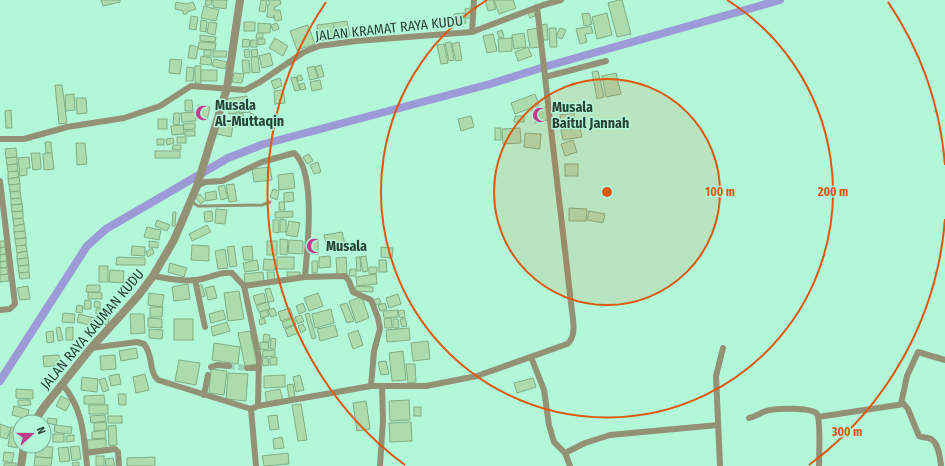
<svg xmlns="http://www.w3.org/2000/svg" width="945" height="466" font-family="'Fira Sans Condensed',sans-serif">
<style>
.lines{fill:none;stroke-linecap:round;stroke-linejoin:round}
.canal{stroke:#9c9ad7;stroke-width:8}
.building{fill:#acdbad;stroke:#81ae83}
.minor-tunnel{stroke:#97d3b9;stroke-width:6;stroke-dasharray:6 3;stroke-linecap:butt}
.service{stroke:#939276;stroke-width:3}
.minor{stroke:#939276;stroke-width:6}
.tertiary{stroke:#939276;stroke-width:8}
.ring{fill:none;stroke:#de580e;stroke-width:2}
.labels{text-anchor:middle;stroke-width:3;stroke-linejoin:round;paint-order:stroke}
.street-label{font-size:14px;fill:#274337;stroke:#b3f7d9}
.poi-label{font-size:14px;font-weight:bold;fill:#274337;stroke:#b3f7d9;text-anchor:start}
.centre{fill:#de580e;stroke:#b3f7d9;stroke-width:2}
.ring-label{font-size:12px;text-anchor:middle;font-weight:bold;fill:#de580e;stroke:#b3f7d9;stroke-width:3;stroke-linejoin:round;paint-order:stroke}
</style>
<rect width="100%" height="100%" fill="#b3f7d9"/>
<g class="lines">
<path class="canal" d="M0,381L87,246L106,229L228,158L264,144L490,84L544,67L780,0"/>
</g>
<g class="building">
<path d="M101,0H120V2L103,6Z"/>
<path d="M206,0H212L211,5H205Z"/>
<path d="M213,0H227L226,9L213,7Z"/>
<path d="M261,0H267L265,12L259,11Z"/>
<path d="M268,0H280L281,4L275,7L274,10H280L282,20L275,21L274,15V18L267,17L268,4H270Z"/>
<path d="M485,0H493L496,9L488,11Z"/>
<path d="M494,0H513L516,8L499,14Z"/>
<path d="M618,0H622L631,34L617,37L608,3Z"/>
<path d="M176,2L186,4L193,2L196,9L187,12V14H183V11L175,9Z"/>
<path d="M204,6L219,10L216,21L201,18Z"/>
<path d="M470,8L471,18H466L465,9Z"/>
<path d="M533,11L535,16L530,18L528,13Z"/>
<path d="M464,13L466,23L455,24L454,14Z"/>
<path d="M589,13L592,24L584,26L582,14Z"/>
<path d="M607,13L612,35L597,39L592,17Z"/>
<path d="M191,16L198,17L196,30L189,29Z"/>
<path d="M201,20L207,21L206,32L200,31Z"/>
<path d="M347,21L350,36L336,38L333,23Z"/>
<path d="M209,22L217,23L215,35L207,33Z"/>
<rect x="244" y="22" width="11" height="9"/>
<path d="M258,23L271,24L270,33H258Z"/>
<path d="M277,23L279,29L273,31L271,25Z"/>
<path d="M333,23L336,38L319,41L317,25Z"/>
<path d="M547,24L548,40H543L541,25Z"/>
<path d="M308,25L315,44L297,50L290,31Z"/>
<path d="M591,26L593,33L585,34L587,42L580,44L576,29Z"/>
<path d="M537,28L540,47L530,48L527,30Z"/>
<path d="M549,28H556L557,47H550Z"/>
<path d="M560,28L566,30L562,39L556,37Z"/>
<path d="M502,30L504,37L499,38L497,32Z"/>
<path d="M257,33H263V38H256Z"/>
<path d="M524,33L526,47L514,49L512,35Z"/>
<path d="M493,34L497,51L487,53L483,36Z"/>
<path d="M200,35L216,37L215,42L200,41Z"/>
<path d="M275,38L288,46L283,56L269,48Z"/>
<path d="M512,38V51L499,52L498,39Z"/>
<path d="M243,39L250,40L249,47H242Z"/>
<path d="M257,39H265V44L258,45Z"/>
<path d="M251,40H257V47H250Z"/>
<path d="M199,42L216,43L215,50L198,49Z"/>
<path d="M451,42L454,60L449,61L445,43Z"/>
<path d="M459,42L462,60L456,61L452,44Z"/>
<path d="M444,44L448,63L441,64L437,45Z"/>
<path d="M190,45L198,47L196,59L188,58Z"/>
<path d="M528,47L532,56L518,61L515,52Z"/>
<path d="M249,49L250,57L245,58L244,50Z"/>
<path d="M257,49L258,56L252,57L251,50Z"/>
<rect x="204" y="50" width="7" height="6"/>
<path d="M213,51H227L226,57H213Z"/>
<path d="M270,53L273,65L262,68L259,56Z"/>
<path d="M201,56L212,58L211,65L200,64Z"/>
<path d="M251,57H258L260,72L252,73Z"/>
<path d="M170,59L182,60L180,74L169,73Z"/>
<path d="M214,59L227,62L225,69L212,66Z"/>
<path d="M242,60H249L250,73H243Z"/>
<path d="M321,65L324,76L319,78L315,67Z"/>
<rect x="195" y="66" width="6" height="17"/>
<path d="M314,66L318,78L310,80L307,68Z"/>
<path d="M187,67L194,68L193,81H186Z"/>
<rect x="201" y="70" width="16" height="11"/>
<path d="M598,71L604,97L597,99L592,72Z"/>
<path d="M234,73L244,74L242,83L232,82Z"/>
<path d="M616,73L621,94L606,97L602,76Z"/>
<path d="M301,75L303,80L298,81L297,76Z"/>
<path d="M296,77L300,90L295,91L291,78Z"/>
<path d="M280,78L282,86L274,89L271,81Z"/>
<path d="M320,80L322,89L312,91L310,82Z"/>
<path d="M304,83L306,89L301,90L299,84Z"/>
<path d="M55,85H62L67,123L59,124Z"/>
<path d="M283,90L285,103L275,104L274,91Z"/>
<path d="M74,94L75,110L66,111L65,95Z"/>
<path d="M535,94L539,105L515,114L511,103Z"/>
<path d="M247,96L249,104L227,107L226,99Z"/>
<path d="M76,98H86L87,113L77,114Z"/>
<path d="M185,100H192L193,111H185Z"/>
<path d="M198,105L210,107L207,120L196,118Z"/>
<path d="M250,106L251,112L239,113L238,107Z"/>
<path d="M236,107L237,113L229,114L228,108Z"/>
<path d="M546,107L548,120L535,123L532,110Z"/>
<path d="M11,110L12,128H6L5,111Z"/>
<path d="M195,112L196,121L182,122L181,113Z"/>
<path d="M174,113H180L179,125L173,124Z"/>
<path d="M243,113L245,125L235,127L233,115Z"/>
<path d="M251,113L254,115L250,122L247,120Z"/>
<path d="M574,113L575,127L561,129L560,115Z"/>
<path d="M471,116L474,127L461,131L458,119Z"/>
<path d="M515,116H524V122H514Z"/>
<rect x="158" y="119" width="9" height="10"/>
<path d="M219,122L233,125L231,137L217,134Z"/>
<path d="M195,123V129L184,130L183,124Z"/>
<path d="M183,125L184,134L172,135L171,126Z"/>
<rect x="495" y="128" width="6" height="12"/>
<path d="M520,128L521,143L503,144L502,129Z"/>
<path d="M580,128L582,137L563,140L561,130Z"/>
<rect x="185" y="131" width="10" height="5"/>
<path d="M525,133L541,134L540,149L524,147Z"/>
<rect x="177" y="137" width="9" height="6"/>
<path d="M173,138L174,143L167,145L166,139Z"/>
<rect x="157" y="139" width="7" height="6"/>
<path d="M573,140L577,152L565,156L561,144Z"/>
<path d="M45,142H51L52,153H46Z"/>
<path d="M76,143H85L87,164L77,165Z"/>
<path d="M173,145H181V150L172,149Z"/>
<path d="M16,148L17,157L6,158L5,149Z"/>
<rect x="155" y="151" width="25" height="7"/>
<path d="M31,153H40L41,169L33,170Z"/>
<path d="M46,153H52L54,169L44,170L43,154Z"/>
<path d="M309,154L313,161L307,164L303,157Z"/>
<path d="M17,157V164L7,165L6,158Z"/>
<path d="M29,157L30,168H27V175L20,176L18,158Z"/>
<path d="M318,162L321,172L314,174L310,165Z"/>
<path d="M17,164L18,171L8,172L7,165Z"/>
<rect x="565" y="164" width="13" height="12"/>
<path d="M270,167L272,180L254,182L252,169Z"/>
<path d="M18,171L19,177L8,179V172Z"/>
<path d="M293,173L295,188L279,190L278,175Z"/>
<path d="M19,177L20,184L9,185L8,179Z"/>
<path d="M20,184V191L10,192L9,185Z"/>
<path d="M234,184L237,201L229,202L226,185Z"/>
<path d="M224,185L228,198L221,200L218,187Z"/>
<path d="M273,189L279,191L277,200L270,197Z"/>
<path d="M20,191L21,198L11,199L10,192Z"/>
<path d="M216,191L217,199L206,201L205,193Z"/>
<path d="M293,192L294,201L284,202V193Z"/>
<path d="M200,194L205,200L201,204L195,197Z"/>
<path d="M21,198L22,204L11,205V199Z"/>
<path d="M279,202H284L285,210H279Z"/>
<path d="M22,204L23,211L12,212L11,205Z"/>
<path d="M569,208L587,209L586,221H569Z"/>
<path d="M216,209L227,210L225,224L215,223Z"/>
<path d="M23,211V218L13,219L12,212Z"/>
<path d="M212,211L213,221L205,222L204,212Z"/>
<path d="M293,211V217L275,218V212Z"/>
<path d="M589,211L605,214L603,223L587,220Z"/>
<path d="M173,212H176L175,226H172Z"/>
<path d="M23,218L24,224L14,226L13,219Z"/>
<path d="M280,219L286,220V232H280Z"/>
<path d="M157,220L170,225L167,231L155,226Z"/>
<path d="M273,220H279V233L273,232Z"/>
<path d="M289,221L300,223L297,237L286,235Z"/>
<path d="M24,224L25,231L14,232V226Z"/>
<path d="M207,225L211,232L192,241L189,234Z"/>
<path d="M147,227L161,230L159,240L144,237Z"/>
<path d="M25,231L26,238L15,239L14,232Z"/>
<path d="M342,232L345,244L327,248L324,235Z"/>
<path d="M26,238V245L16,246L15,239Z"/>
<path d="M280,239L288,240L287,255L280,254Z"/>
<rect x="309" y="239" width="9" height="15"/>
<path d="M289,240L303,241V254L288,253Z"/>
<path d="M0,241H4L5,247L0,248Z"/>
<path d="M149,241L158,242V248L149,247Z"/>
<rect x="267" y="241" width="10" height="14"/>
<path d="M26,245L27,251L17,253L16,246Z"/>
<path d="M192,245L209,246V261L191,260Z"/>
<path d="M132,246L145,247V256L131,255Z"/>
<path d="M234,246L237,266L230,267L227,247Z"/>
<path d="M252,246L253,260H244L242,247Z"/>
<path d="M5,247L6,254L0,255V248Z"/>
<path d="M381,247L393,248L392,258L381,257Z"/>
<path d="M152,248L154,253L148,257L146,252Z"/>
<path d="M225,249L228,268L218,269L215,251Z"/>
<path d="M27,251L28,258L17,259V253Z"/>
<path d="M6,254L7,261L0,262V255Z"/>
<path d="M330,256L331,267L319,268V257Z"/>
<path d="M366,256L368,271L363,272L360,257Z"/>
<path d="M117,257L145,258V265H116Z"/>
<rect x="277" y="257" width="17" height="12"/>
<path d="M346,257L347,274L337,275L336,258Z"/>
<path d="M356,257H360L361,271H357Z"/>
<path d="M28,258L29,265L18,266L17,259Z"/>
<path d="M264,259L276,260L275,270H263Z"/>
<path d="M257,260L259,270L245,272L243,263Z"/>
<path d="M379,260H386L387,272H379Z"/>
<path d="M7,261V268H0V262Z"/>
<path d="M312,261H318L317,273H312Z"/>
<path d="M170,263L187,268L184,277L168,272Z"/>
<path d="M29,265V272L19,273L18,266Z"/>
<rect x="99" y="266" width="9" height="16"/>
<path d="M369,267H377V273L369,274Z"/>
<path d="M0,268H7L8,274L0,275Z"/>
<path d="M350,269H356V276H349Z"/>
<path d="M110,270L124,271L123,283L109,282Z"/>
<path d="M29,272L30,278L20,279L19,273Z"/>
<path d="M263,272L264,282L245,284L244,274Z"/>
<path d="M267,272H274L275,282H268Z"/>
<path d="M287,272H300V277L287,276Z"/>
<path d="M8,274L9,281L0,282V275Z"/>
<path d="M376,274L377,284L357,286L356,277Z"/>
<path d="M188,284L190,299L174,301L172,287Z"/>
<path d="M87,285H100V292H86Z"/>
<path d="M202,285L205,296L199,298L197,286Z"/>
<path d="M28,286L30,299L20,300L17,288Z"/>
<path d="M214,286L217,298L208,300L205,288Z"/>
<path d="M356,286L373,287V292L355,291Z"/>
<path d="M270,288L274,301L268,302L265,289Z"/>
<path d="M239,291L244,319L228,321L224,293Z"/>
<path d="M88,292L102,293V299H88Z"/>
<path d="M149,293L164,295L162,307L148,305Z"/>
<path d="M264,293L266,302L256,305L253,296Z"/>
<path d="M318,293L323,306L309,311L304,298Z"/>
<path d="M398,294L401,304L389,308L386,298Z"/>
<path d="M362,297L369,318L356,323L349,301Z"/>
<path d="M379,298L381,303L375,305L374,300Z"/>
<path d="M85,300L91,301V309H84Z"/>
<path d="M95,301L100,302V308L94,307Z"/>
<path d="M268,302L270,309L259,312L256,306Z"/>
<path d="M303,303L306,311L299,314L296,306Z"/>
<path d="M347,303L354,321L347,323L340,305Z"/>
<path d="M385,303L387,309L380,311L378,305Z"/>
<path d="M77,305L83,306L82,313L76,312Z"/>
<path d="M150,307H163L162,317H150Z"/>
<path d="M274,308L277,315L271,317L268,310Z"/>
<path d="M290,308L293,317L281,321L278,312Z"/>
<path d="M96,309H109V315L96,314Z"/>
<path d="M331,309L334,323L315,328L312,314Z"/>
<path d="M223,310L226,319L211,323L209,314Z"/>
<path d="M267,310L269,316L261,318L260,312Z"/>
<path d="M398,310V317L384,318L383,311Z"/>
<path d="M404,310L405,317L400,318L398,311Z"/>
<path d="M63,313L75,314L74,323L62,322Z"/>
<path d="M309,313L316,338L312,339L305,314Z"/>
<path d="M79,314L98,319L96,327L77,322Z"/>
<path d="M130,314H144L145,333L131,334Z"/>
<path d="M100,315L109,316L108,325L99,324Z"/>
<path d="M301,315L304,321L298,324L295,317Z"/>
<path d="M148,318L162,319V328L148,327Z"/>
<path d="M264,318L266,323L260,325L259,320Z"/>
<path d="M294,318L296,324L284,328L282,322Z"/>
<path d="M391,318L392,328H385L384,319Z"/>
<path d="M405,318L407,326L402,327L400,320Z"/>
<rect x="174" y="319" width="19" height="21"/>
<path d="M393,319H398L399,328H393Z"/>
<path d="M227,322L230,331L213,336L211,327Z"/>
<path d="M303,324L306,330L301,333L298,326Z"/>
<path d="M295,325L298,333L288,337L285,329Z"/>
<path d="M335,325L338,336L320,341L317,329Z"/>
<path d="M60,327L63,340L58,341L56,328Z"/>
<path d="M73,327V340H66V328Z"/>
<path d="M409,328L410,340L387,342L386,330Z"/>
<path d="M149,329L163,330L162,339L149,338Z"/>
<path d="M358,330L363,345L353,349L348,334Z"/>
<path d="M53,331L54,342L47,343L46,332Z"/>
<path d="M250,331L257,364L245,366L238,333Z"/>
<path d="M264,334L270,335L269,342H263Z"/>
<path d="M271,338L276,339L275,349H270Z"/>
<path d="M428,341L430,359L413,361L411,343Z"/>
<path d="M260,342L269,343L268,350L260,349Z"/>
<path d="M214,343L240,347L238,364L212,360Z"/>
<path d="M136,348L138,358L121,361L119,351Z"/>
<path d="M275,350V356L263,357L262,351Z"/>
<path d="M403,351L406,380L392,381L389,353Z"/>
<path d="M59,355L60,365L44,367L43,356Z"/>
<path d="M115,355L116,369L101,370L100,356Z"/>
<path d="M277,357V365H270V358Z"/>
<path d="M262,358H268L269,365L263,366Z"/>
<path d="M179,360L200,363L196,385L175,381Z"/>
<path d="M386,361L389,374L381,375L378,362Z"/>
<path d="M406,364H415L416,382L408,383Z"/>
<path d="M211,369L227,371L224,395L209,393Z"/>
<path d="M228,373L248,374L246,401L226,399Z"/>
<path d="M119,374L121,384L111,386L109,376Z"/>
<path d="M145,374L149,390L136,393L133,377Z"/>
<path d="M285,375V387L264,388V376Z"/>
<path d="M300,375L304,390L296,392L293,377Z"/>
<path d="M82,377L98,379L97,392L81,390Z"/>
<path d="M105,378L109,390L103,392L99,380Z"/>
<path d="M533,378L536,387L517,393L514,383Z"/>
<path d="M293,384L295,397L289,398L287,385Z"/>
<path d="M16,389L33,390V399L16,398Z"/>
<path d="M280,389L283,401L267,404L265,392Z"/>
<path d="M118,394H126V405H119Z"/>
<path d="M104,395L105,404H84V396Z"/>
<path d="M61,396L71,401L66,411L56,406Z"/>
<path d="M18,400H30L31,405L18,406Z"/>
<path d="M409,400L410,420L390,421L389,401Z"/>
<path d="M366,401L370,429L357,431L353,403Z"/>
<path d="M301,404L307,440L298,441L292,405Z"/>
<rect x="89" y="405" width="19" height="9"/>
<path d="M14,406L29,410L27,419L12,415Z"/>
<rect x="414" y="407" width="7" height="9"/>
<path d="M105,415L106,421L91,423L90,416Z"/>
<path d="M277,415L279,429L270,430L268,416Z"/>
<rect x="108" y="416" width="14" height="7"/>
<path d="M48,418L57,419L56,425L47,423Z"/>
<path d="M106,422L107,430L94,431V423Z"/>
<path d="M411,422L412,441L390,442L389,423Z"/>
<path d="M0,424L11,428L7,439L0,437Z"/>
<path d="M55,425L72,427L71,434L54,432Z"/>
<path d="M116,425L117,445L109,446L108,426Z"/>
<path d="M11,427L20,428L17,448L8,446Z"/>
<path d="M105,430L106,438L92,439V432Z"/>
<rect x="53" y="434" width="11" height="8"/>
<path d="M74,435V441L66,442V436Z"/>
<path d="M282,437L284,448L274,449L273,439Z"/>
<path d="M106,439V448L88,450L87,440Z"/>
<path d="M36,446L53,447L52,458L35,457Z"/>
<path d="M79,446L81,459L72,461L70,447Z"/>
<path d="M68,447L70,461L60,462L58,448Z"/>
<path d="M4,452L14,453L12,463L3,461Z"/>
<path d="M288,453L289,464L264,466L262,456Z"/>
<rect x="96" y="456" width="8" height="10"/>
<path d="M35,457L52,458L51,466H34Z"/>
<path d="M155,457V466H127V458Z"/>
<path d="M113,458L115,466H106L105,459Z"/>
<path d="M79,462V466H73L72,463Z"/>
<rect x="4" y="463" width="12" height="3"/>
</g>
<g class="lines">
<path class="minor-tunnel" d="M229,366L247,368"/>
<path class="service" d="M192,202L198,206H204L262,205L270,202"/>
<g class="minor">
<path d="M472,32L474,0"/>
<path d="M545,77L606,61"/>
<path d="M0,139H24L67,127L124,118L160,106L191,86L245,90L260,82L304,52L319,46L356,41L472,32L543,5L561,0"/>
<path d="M0,181L15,304L10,309L0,310"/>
<path d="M197,186L205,182L222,181L262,162L294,153C317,172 307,250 305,277"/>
<path d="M153,276C167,278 181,282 195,280C208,279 220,271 232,273L244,286L305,277L345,276L349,281L353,292L371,300L378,318L380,329L374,351L371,386H426L477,376L567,344C578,336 572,316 571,303L537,7"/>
<path d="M195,280L205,327"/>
<path d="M91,348L137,342L144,344C154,356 148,371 158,380L251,409L258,406L259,358L244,286"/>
<path d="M531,357L544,390L549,425L554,442L565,453L570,466"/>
<path d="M211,367L217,365L229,366"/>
<path d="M247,368H259"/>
<path d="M62,384C83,408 84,436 87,466"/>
<path d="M204,395L208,375"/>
<path d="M901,404L907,376L918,352L945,360"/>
<path d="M258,406L371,386"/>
<path d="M251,409L256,466"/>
<path d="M818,417L904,404L908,409L919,436C923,438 927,437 931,439C939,444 940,458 941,466"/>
<path d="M749,418C755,417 760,413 766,411C774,408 812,407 817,414C821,420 819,456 819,466"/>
<path d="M86,453L115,449L118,452L119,466"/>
<path d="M565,453L585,443L610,435L718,425"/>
<path d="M380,466L383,420L382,386"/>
<path d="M720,466L716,376L723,348"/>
</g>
<g class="tertiary">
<path d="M34,422L44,407L91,348L138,296L153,276L174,240L197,186L227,88L240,0"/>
<path d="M21,466L24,446"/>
</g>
</g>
<circle cx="607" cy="192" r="113" fill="#de580e" fill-opacity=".12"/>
<g class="ring">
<circle cx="607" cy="192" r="113"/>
<path d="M727 0A226 226 0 1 1 487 0"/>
<path d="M945 219A339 339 0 0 1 809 465M405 465A339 339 0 0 1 326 2M888 2A339 339 0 0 1 945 165"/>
</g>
<defs>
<g id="mosque-bare" transform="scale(1.2)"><path d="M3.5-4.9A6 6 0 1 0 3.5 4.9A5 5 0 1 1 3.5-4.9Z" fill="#bc3f8d" stroke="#b3f7d9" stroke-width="2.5" paint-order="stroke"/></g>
</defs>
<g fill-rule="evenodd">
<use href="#mosque-bare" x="203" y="113"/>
<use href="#mosque-bare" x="540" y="115"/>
<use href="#mosque-bare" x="314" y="246"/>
</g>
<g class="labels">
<g class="street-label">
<text transform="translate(389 28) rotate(-6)" y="5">JALAN KRAMAT RAYA KUDU</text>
<text transform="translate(92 329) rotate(-50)" y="5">JALAN RAYA KAUMAN KUDU</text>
</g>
<g class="poi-label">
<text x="215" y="110">Musala<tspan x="215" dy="16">Al-Muttaqin</tspan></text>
<text x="552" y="112">Musala<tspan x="552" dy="16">Baitul Jannah</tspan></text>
<text x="326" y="251">Musala</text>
</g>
</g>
<circle cx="607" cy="192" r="6" class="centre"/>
<g class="ring-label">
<text x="720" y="196">100 m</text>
<text x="833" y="196">200 m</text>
<text x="847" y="436">300 m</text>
</g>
<g transform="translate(32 434) rotate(69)"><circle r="19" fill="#b3f7d9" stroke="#7baf98"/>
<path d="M0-3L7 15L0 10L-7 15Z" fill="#bc3f8d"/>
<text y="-6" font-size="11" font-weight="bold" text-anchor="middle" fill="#274337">N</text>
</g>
</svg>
